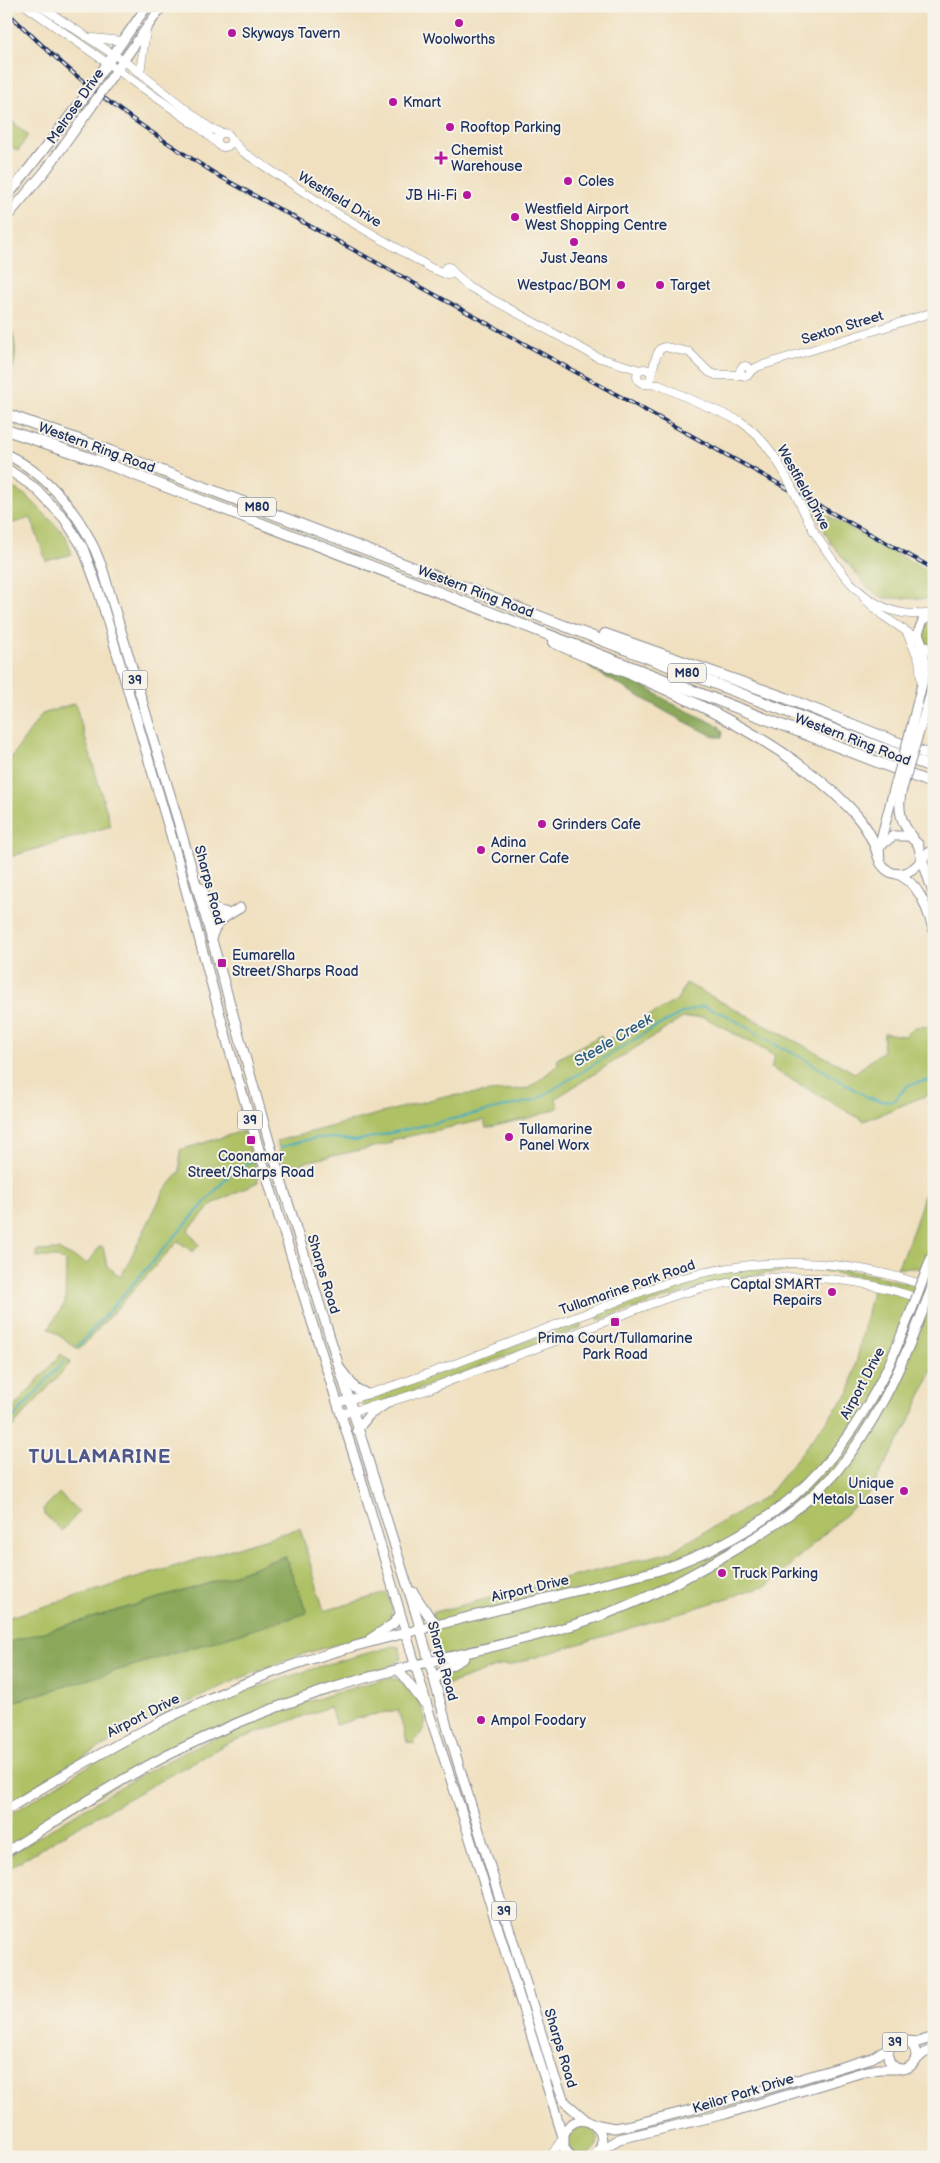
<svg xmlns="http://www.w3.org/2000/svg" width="940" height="2163" font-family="'Balsamiq Sans',sans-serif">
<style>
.green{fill:#aec165;stroke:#647862}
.forest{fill:#8aa75a;stroke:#526b5c}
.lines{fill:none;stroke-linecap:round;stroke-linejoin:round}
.stream{stroke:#3fabbe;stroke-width:2}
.secondary-casing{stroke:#86888f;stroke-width:9}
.primary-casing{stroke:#86888f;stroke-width:11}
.highway-casing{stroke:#86888f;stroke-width:12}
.secondary{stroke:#fff;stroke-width:8}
.primary{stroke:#fff;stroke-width:9}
.highway{stroke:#fff;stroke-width:10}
.rail-casing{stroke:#1b2f5e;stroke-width:4}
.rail{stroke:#f7f3e8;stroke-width:2;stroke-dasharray:5.5;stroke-linecap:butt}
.secondary-bridge-casing{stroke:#86888f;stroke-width:9;stroke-linecap:butt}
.primary-bridge-casing{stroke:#86888f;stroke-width:11;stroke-linecap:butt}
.secondary-bridge{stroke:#fff;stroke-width:8}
.primary-bridge{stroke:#fff;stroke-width:9}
.poi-dot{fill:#b5179e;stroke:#f7f3e8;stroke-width:2}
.labels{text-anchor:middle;stroke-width:4;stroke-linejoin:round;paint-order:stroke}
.shield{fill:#f7f3e8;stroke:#5d6a87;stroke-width:1}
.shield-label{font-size:12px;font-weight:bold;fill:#1b2f5e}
.poi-label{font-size:14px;fill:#1b2f5e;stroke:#f7f3e8;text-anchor:start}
.street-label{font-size:14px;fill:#1b2f5e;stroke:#f7f3e8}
.water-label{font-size:15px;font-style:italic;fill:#285a80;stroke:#f7f3e8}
.district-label{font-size:19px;font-weight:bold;letter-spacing:1px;fill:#4e588d;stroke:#f7f3e8}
</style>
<rect width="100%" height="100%" fill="#f7f3e8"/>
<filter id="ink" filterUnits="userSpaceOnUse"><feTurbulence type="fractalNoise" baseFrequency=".02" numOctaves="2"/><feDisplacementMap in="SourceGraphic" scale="10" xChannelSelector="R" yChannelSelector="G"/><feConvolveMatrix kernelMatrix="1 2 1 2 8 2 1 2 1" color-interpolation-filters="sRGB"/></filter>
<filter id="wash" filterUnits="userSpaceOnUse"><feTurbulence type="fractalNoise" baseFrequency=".0096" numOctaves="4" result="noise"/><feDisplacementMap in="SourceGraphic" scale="20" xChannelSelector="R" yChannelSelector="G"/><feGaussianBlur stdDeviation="1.12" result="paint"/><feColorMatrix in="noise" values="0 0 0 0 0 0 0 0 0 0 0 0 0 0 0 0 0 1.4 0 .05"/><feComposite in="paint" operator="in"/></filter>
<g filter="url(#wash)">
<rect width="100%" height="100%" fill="#f0e0c0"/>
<g class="green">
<path d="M6,116L28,135L18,151L6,143Z"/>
<path d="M10,325C16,340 18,361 10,375L13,385L8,397H6V356L10,344Z"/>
<path d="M6,484L27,496L66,536L72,554L46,561L31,518L6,525Z"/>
<path d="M812,507L934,574V599L883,598L868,588L831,543Z"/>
<path d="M934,619V650C921,642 919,627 934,619Z"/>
<path d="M75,703L111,826L6,858V765L42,714Z"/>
<path d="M686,983L855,1073L883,1051L884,1033L904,1036L915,1027L934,1026V1130L932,1093L864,1121L771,1068L775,1056L704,1017L683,1018L556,1098L558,1108L533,1117L486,1128L484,1120L391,1140L392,1143L305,1162L288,1168L284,1165L277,1141L441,1097L529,1088L558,1065L557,1059L601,1035L604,1042L677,1000Z"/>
<path d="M243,1131L254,1160L258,1182L214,1203L188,1230L199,1245L193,1252L178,1241L79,1350L49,1328L65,1303L66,1262L55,1257H37L36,1251L59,1250L88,1264L99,1247H103L107,1266L121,1277L164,1191L180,1172V1150Z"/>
<path d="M934,1152V1272L919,1268H897C915,1230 926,1194 934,1152Z"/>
<path d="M802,1266L806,1268L807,1270L769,1273L713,1283L599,1320L597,1317L599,1314C624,1305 648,1292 674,1284C715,1270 758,1267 802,1266Z"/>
<path d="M828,1268C864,1272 899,1280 934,1292V1301L862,1278L823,1271V1269Z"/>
<path d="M873,1286L934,1304V1366L909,1423L869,1493L767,1586L507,1666L506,1665L499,1666L446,1685L441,1684L442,1677L432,1614L435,1612L670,1552L767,1496L850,1391Z"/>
<path d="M578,1323L582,1324L580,1328L412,1392L364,1407L362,1399Z"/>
<path d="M61,1354L71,1362L6,1434V1416Z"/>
<path d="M59,1493L79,1512L62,1531L44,1514L43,1509Z"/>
<path d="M300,1528L324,1611L387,1593L392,1606L391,1619L385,1627L369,1635L300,1655L238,1679L143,1724L73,1762L6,1805V1704L307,1613L285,1556L207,1584L6,1643V1618Z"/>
<path d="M394,1646L399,1647L402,1658L391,1667L203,1735L6,1849V1817L106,1755L191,1710L324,1665Z"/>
<path d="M387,1678L403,1680C411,1689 427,1711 425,1723C424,1730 418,1738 413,1744L407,1742L398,1710L366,1716L336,1725L330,1707L228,1743L68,1832L6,1870V1857C72,1817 137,1773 208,1741C266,1714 326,1695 387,1678Z"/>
<circle cx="583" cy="2140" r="15"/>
</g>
<g class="forest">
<path d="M587,662L638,682L671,703L719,726L723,733L722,737H715L668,713L590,668Z"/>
<path d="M285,1556L307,1613L6,1704V1643L207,1584Z"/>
</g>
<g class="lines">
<g class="stream">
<path d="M282,1147C314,1137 321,1135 355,1141L536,1100L650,1030L682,1013L703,1006L726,1015L776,1045L801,1057L867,1097L881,1101L895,1100L908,1085L934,1079"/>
<path d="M78,1346L231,1173L254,1160"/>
<path d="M6,1426L65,1360"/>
</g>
</g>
</g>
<g filter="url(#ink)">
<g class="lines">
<g class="secondary-casing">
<g id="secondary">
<path d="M26,6L200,128L218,144"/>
<path d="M40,6L131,66L210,128L222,133"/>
<path d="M92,38L123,41"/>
<path d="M140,73L146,30"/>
<circle cx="224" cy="140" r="7"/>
<path d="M231,139L243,152L331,210L431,268L446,274"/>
<circle cx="448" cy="271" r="4"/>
<path d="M452,271L468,286L597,357L640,370"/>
<circle cx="745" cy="371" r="5"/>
<circle cx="644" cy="376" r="7"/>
<path d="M750,372L757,367L934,312"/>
<path d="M651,375L656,357L660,349L665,347L689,352L709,372L716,375H743"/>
<path d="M644,384L659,385L740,421"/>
<path d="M813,530C835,565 859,605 903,613C913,615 924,614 934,614"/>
<path d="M864,598L882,615L919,640"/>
<path d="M907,633L919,660L921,679"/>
<path d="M337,1403C420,1380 499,1346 579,1316C613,1304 647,1288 682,1278C765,1255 853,1258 934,1289"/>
<path d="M341,1414L389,1402L424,1391C475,1371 526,1352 577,1333C611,1319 645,1305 680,1294C763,1269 854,1272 934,1304"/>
<path d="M550,2157L563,2138"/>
</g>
</g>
<g class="primary-casing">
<g id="primary">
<path d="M100,74L147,6"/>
<path d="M109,81L162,6"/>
<path d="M6,198L83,99"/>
<path d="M6,218L46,170L92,106"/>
<path d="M6,454C52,477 85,520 102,567L181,831L271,1148L417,1617L448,1730L555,2078L565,2102L587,2121"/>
<path d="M6,468L35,488L64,518L83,548L98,589L171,835L229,1048L279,1217L360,1475L431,1719L463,1816L563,2137"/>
<path d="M934,614L923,620L918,633L922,644L934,653"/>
<path d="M910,733L925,672V662L920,641"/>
<path d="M918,735L934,683"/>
<path d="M902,789C897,807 900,823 913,837"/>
<path d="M879,847L893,836H909L918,844L922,859C911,875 892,881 880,862L879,847L895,786"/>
<path d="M922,859L934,895"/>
<path d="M897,874C920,883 927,909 934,931"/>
<path d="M201,888C207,899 212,911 225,912"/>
<path d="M211,939C215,922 226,916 240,908"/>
<path d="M926,1272L934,1251"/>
<path d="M341,1370L355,1388L367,1394"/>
<path d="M357,1430L369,1415L389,1402"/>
<path d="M413,1592L429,1616L439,1625"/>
<path d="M370,1639L393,1624L400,1615"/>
<path d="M399,1671L423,1702"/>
<path d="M435,1679L446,1668L464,1658"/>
<path d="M6,1810C92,1757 178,1707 274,1672C327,1652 382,1639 437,1625C511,1606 586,1589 660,1570C768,1533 834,1475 885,1373C895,1353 903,1330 912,1309"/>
<path d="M6,1852C59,1819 112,1784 168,1755C216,1731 266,1710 317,1693C393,1667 475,1653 553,1631C618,1613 671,1588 729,1553C768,1530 805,1507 835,1473C875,1426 900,1370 922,1313"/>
<path d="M907,2041L918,2042L934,2037"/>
<circle cx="902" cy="2055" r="14"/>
<path d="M914,2062L924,2053L934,2049"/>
<path d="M594,2124L614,2128L631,2125L726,2101L872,2058L889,2047"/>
<path d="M600,2150L619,2139L725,2114L863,2072L879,2069H897"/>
<path d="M571,2157L564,2148V2134C578,2102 620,2134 593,2157"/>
</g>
</g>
<g class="highway-casing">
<g id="highway">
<path d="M6,414L110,451L934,768"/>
<path d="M6,430L96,460L190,496L934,784"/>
<path d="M605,634L786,698L934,757"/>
<path d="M553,642C581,656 611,666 640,678C707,707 777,742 832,791C854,811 871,828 879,858"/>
<path d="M922,858L934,849"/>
</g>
</g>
<use href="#secondary" class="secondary"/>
<use href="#primary" class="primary"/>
<use href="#highway" class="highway"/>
<g class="rail-casing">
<path id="rail" d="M6,11C40,44 74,76 112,104C146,130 183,153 219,176L934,569"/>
</g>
<use href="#rail" class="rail"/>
<g class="secondary-bridge-casing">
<path id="secondary-bridge" d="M740,421C778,447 792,490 813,530"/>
</g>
<g class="primary-bridge-casing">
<g id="primary-bridge">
<path d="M83,99L100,74"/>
<path d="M92,106L109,81"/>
<path d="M895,786L910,733"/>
<path d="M902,789L918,735"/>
<path d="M912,1309L926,1272"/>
<path d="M922,1313L934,1283"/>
</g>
</g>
<use href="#secondary-bridge" class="secondary-bridge"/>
<use href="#primary-bridge" class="primary-bridge"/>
</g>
</g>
<g class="poi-dot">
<circle cx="459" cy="23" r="5"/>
<circle cx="232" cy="33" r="5"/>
<circle cx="393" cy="102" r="5"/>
<circle cx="450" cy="127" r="5"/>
<path d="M438.5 150.5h5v5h5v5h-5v5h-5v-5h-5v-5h5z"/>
<circle cx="568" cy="181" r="5"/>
<circle cx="467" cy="195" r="5"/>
<circle cx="515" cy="217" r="5"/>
<circle cx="574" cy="242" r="5"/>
<circle cx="621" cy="285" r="5"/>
<circle cx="660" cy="285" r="5"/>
<circle cx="542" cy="824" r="5"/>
<circle cx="481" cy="850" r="5"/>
<rect x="217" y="958" width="10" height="10" rx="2.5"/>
<circle cx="509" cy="1137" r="5"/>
<rect x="246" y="1135" width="10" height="10" rx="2.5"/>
<circle cx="832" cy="1292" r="5"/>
<rect x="610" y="1317" width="10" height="10" rx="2.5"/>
<circle cx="904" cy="1491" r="5"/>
<circle cx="722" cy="1573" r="5"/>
<circle cx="481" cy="1720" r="5"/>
</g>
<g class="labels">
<g class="shield">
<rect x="238" y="497.5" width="38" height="19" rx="4"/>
<rect x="668" y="663.5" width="38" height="19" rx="4"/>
<rect x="122.5" y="670.5" width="25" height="19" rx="4"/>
<rect x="237.5" y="1110.5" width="25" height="19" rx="4"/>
<rect x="491.5" y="1901.5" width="25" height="19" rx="4"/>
<rect x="882.5" y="2032.5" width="25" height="19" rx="4"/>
</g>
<g class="shield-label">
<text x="257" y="511">M80</text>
<text x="687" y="677">M80</text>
<text x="135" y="684">39</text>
<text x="250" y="1124">39</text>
<text x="504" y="1915">39</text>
<text x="895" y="2046">39</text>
</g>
<g class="poi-label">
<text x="242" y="38">Skyways Tavern</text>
<text x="459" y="44" text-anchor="middle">Woolworths</text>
<text x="403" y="107">Kmart</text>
<text x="460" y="132">Rooftop Parking</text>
<text x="451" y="155">Chemist<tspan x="451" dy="16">Warehouse</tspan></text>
<text x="578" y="186">Coles</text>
<text x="457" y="200" text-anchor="end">JB Hi-Fi</text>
<text x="525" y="214">Westfield Airport<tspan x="525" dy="16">West Shopping Centre</tspan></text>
<text x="574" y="263" text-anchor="middle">Just Jeans</text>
<text x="611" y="290" text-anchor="end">Westpac/BOM</text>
<text x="670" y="290">Target</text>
<text x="552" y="829">Grinders Cafe</text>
<text x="491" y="847">Adina<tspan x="491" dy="16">Corner Cafe</tspan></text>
<text x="232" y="960">Eumarella<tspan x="232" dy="16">Street/Sharps Road</tspan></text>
<text x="519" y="1134">Tullamarine<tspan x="519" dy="16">Panel Worx</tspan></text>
<text x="251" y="1161" text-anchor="middle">Coonamar<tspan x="251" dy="16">Street/Sharps Road</tspan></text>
<text x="822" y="1289" text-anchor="end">Captal SMART<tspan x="822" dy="16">Repairs</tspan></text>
<text x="615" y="1343" text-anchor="middle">Prima Court/Tullamarine<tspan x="615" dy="16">Park Road</tspan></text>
<text x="894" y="1488" text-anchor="end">Unique<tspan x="894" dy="16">Metals Laser</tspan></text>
<text x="732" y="1578">Truck Parking</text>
<text x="491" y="1725">Ampol Foodary</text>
</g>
<g class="street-label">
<text transform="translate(75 106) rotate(-55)" y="5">Melrose Drive</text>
<text transform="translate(340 199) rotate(31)" y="5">Westfield Drive</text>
<text transform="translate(842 327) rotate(-17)" y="5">Sexton Street</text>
<text transform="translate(97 447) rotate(20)" y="5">Western Ring Road</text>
<text transform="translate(804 487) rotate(61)" y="5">Westfield Drive</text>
<text transform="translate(476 591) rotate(21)" y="5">Western Ring Road</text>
<text transform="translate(853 739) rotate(21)" y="5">Western Ring Road</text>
<text transform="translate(210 885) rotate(75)" y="5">Sharps Road</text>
<text transform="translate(324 1274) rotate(73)" y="5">Sharps Road</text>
<text transform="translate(627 1287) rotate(-19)" y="5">Tullamarine Park Road</text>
<text transform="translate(862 1383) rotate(-62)" y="5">Airport Drive</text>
<text transform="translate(530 1588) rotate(-13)" y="5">Airport Drive</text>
<text transform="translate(443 1661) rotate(75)" y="5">Sharps Road</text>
<text transform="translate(143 1715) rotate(-27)" y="5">Airport Drive</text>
<text transform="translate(561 2048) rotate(73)" y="5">Sharps Road</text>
<text transform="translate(743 2093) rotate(-17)" y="5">Keilor Park Drive</text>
</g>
<g class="water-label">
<text transform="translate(613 1040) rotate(-31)" y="5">Steele Creek</text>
</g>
<g class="district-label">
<text x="100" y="1463">TULLAMARINE</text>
</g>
</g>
<rect width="940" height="2163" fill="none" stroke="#f7f3e8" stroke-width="25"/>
</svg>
